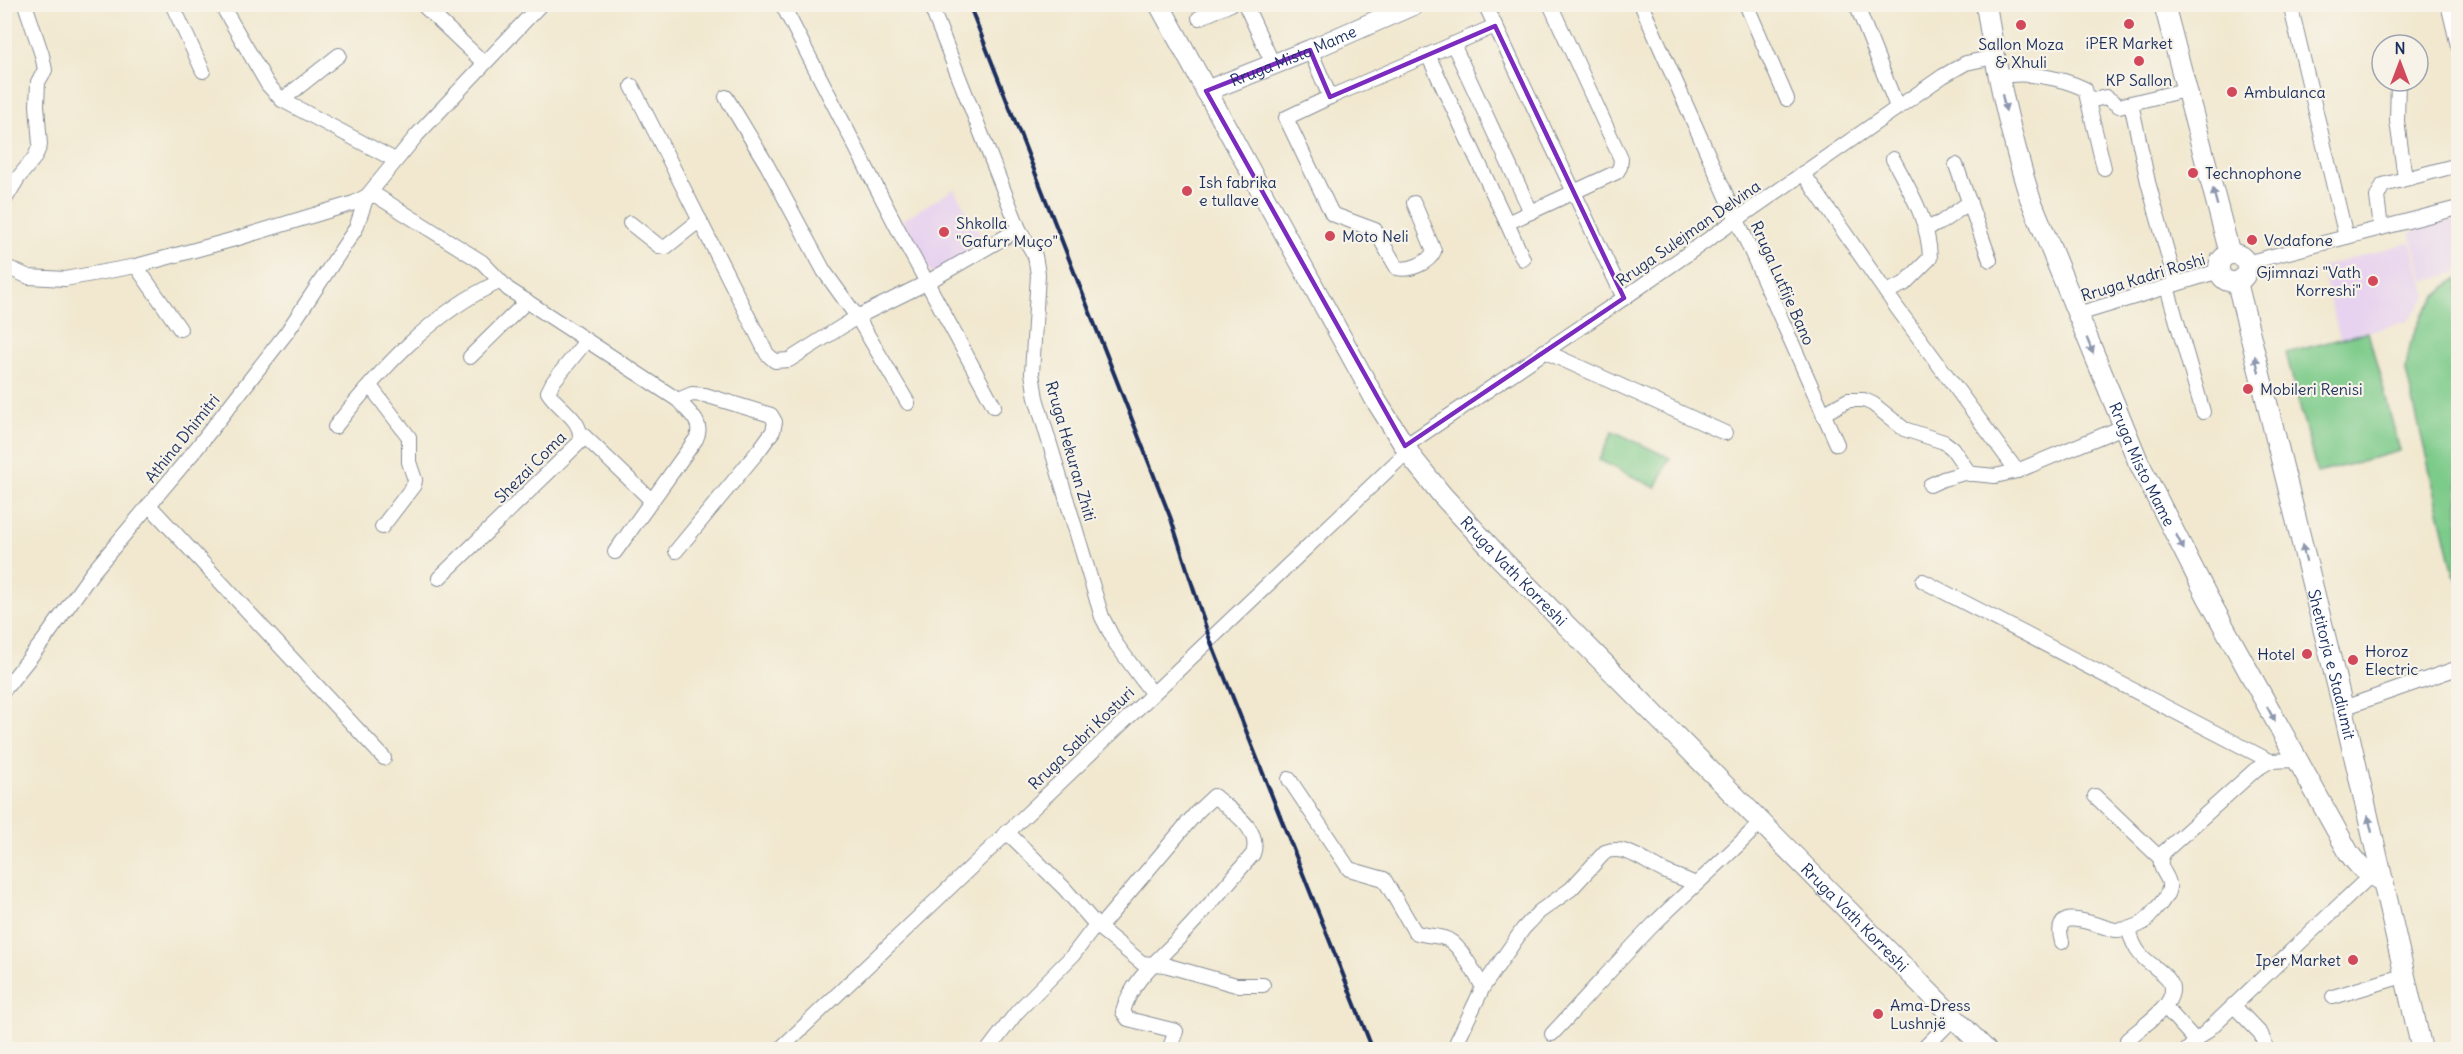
<svg xmlns="http://www.w3.org/2000/svg" width="2463" height="1054" font-family="Delius,sans-serif">
<style>
.built{fill:#e7d2ef}
.green{fill:#7dcb8a;stroke:#4c7d74;stroke-width:1.5}
.lines{fill:none;stroke-linecap:round;stroke-linejoin:round}
.street-casing{stroke:#868c96;stroke-width:16}
.secondary-casing{stroke:#868c96;stroke-width:22}
.street{stroke:#fff;stroke-width:14}
.secondary{stroke:#fff;stroke-width:20}
.rail{stroke:#1b2f5e;stroke-width:4}
.oneway{fill:#8d97ae}
.marked{fill:none;stroke:#7b2cbf;stroke-width:4.5;stroke-linejoin:round}
.poi-dot{fill:#d1495b;stroke:#f7f3e8;stroke-width:2}
.labels{text-anchor:middle;stroke-width:4.5;stroke-linejoin:round;paint-order:stroke}
.poi-label{font-size:16px;fill:#1b2f5e;stroke:#f7f3e8;text-anchor:start}
.street-label{font-size:16px;fill:#1b2f5e;stroke:#f7f3e8}
</style>
<rect width="100%" height="100%" fill="#f7f3e8"/>
<filter id="ink" filterUnits="userSpaceOnUse"><feTurbulence type="fractalNoise" baseFrequency=".0167" numOctaves="2"/><feDisplacementMap in="SourceGraphic" scale="12" xChannelSelector="R" yChannelSelector="G"/><feConvolveMatrix kernelMatrix="1 2 1 2 8 2 1 2 1" color-interpolation-filters="sRGB"/></filter>
<filter id="wash" filterUnits="userSpaceOnUse"><feTurbulence type="fractalNoise" baseFrequency=".008" numOctaves="4" result="noise"/><feDisplacementMap in="SourceGraphic" scale="24" xChannelSelector="R" yChannelSelector="G"/><feGaussianBlur stdDeviation="1.35" result="paint"/><feColorMatrix in="noise" values="0 0 0 0 0 0 0 0 0 0 0 0 0 0 0 0 0 1.4 0 .05"/><feComposite in="paint" operator="in"/></filter>
<g filter="url(#wash)">
<rect width="100%" height="100%" fill="#f1e8cf"/>
<g class="built">
<path d="M954,189L985,243L932,274L902,220Z"/>
<path d="M2458,219V272L2425,281L2410,232Z"/>
<path d="M2411,242L2427,295L2408,321L2340,339L2321,267Z"/>
</g>
<g class="green">
<path d="M2458,278V277V580L2454,574L2406,371C2409,332 2426,299 2458,278Z"/>
<path d="M2368,332L2400,451L2317,473L2286,353Z"/>
<path d="M1613,431L1670,458L1656,488L1599,460Z"/>
</g>
</g>
<g filter="url(#ink)">
<g class="lines">
<g class="street-casing">
<g id="street">
<path d="M172,4L203,71"/>
<path d="M221,4L268,85L282,100L395,160"/>
<path d="M782,4L899,231L994,406"/>
<path d="M930,4L1019,229L1035,256L1038,274L1032,373L1036,398L1102,617L1116,644L1152,693"/>
<path d="M1245,4L1273,64"/>
<path d="M1485,4L1624,298"/>
<path d="M1641,4L1837,444"/>
<path d="M1746,4L1787,99"/>
<path d="M1856,4L1897,107"/>
<path d="M2290,4L2346,237"/>
<path d="M2448,4L2458,46"/>
<path d="M425,7L484,63"/>
<path d="M1199,18L1231,4"/>
<path d="M1453,44L1531,212"/>
<path d="M1310,50L1330,97L1428,55L1507,223L1617,172L1620,167L1621,159L1550,4"/>
<path d="M1428,55L1495,26"/>
<path d="M1998,77C2025,71 2060,77 2085,89L2104,168"/>
<path d="M2398,81L2397,121L2405,178"/>
<path d="M632,86L767,354L775,361L789,360L857,317L926,283L1019,229"/>
<path d="M726,97L767,165L824,271L857,317L908,403"/>
<path d="M1330,97L1286,118L1332,214L1375,230L1397,268C1410,271 1429,263 1434,251L1414,203"/>
<path d="M282,100L339,55"/>
<path d="M2089,101L2106,97L2119,106L2131,103L2148,182L2176,284"/>
<path d="M2131,103L2185,90"/>
<path d="M1956,165L1990,260"/>
<path d="M1803,173L1897,308L2017,471"/>
<path d="M4,201L18,178L35,157L40,145L37,105L38,82L45,70L42,55L25,4"/>
<path d="M630,223L659,246L666,247L700,220"/>
<path d="M1507,223L1523,259"/>
<path d="M1927,228L1940,223L1970,202"/>
<path d="M2381,228L2377,197L2383,185L2458,165"/>
<path d="M2246,263L2458,208"/>
<path d="M4,266L29,277L65,279L136,266L235,239L354,203L367,196L417,135L541,4"/>
<path d="M136,266L180,329"/>
<path d="M2167,287L2203,412"/>
<path d="M1886,292L1904,284L1930,258C1929,221 1910,191 1893,159"/>
<path d="M2078,314L2219,271"/>
<path d="M1544,351L1725,433"/>
<path d="M470,357L527,301"/>
<path d="M370,386L409,437V462L415,480L414,485L382,527"/>
<path d="M1823,414L1848,400H1864L1873,404L1904,429L1944,442L1952,448L1970,474"/>
<path d="M335,427C380,370 432,312 499,282"/>
<path d="M581,433L647,496"/>
<path d="M1405,446L1624,298L1943,76L1966,63L1994,57"/>
<path d="M1930,485L1943,479L1964,473L1995,476L2017,471L2123,427"/>
<path d="M149,505L384,758"/>
<path d="M676,551L760,449L773,431L775,422L771,415L705,395L692,394L678,400"/>
<path d="M439,578L580,442C584,419 558,409 548,392L553,382L586,341"/>
<path d="M1923,581L2270,761"/>
<path d="M4,690L44,640L92,573L196,449L287,332L356,228L367,196H377L482,262L508,289L678,400C688,412 705,423 696,439L615,552"/>
<path d="M2343,708L2458,668"/>
<path d="M1289,779L1349,869L1384,879L1415,932C1425,936 1434,935 1444,938C1459,941 1475,975 1483,987"/>
<path d="M2095,796L2160,858"/>
<path d="M1007,832L1064,888L1098,927L1142,963L1165,965L1236,985H1263"/>
<path d="M2062,942C2050,901 2100,928 2116,930C2123,930 2132,928 2139,925C2146,922 2151,915 2156,909C2188,875 2150,877 2164,852L2255,770L2270,761L2296,760"/>
<path d="M2333,997L2406,975"/>
<path d="M2233,1005L2261,1034L2267,1050"/>
<path d="M2165,1007L2196,1041"/>
<path d="M1552,1034C1586,998 1618,961 1652,926C1688,890 1727,858 1762,821"/>
<path d="M2127,1040C2139,1029 2156,1018 2166,1005C2185,978 2155,972 2140,954C2134,947 2131,938 2128,929"/>
<path d="M779,1050L1408,451"/>
<path d="M988,1050L1017,1012L1073,955L1092,930L1103,923L1197,812L1214,796C1231,811 1262,829 1253,854C1229,882 1205,911 1179,938C1157,961 1131,981 1123,1012L1128,1019L1176,1031L1169,1050"/>
<path d="M1453,1050L1483,987L1523,929L1539,912L1571,889L1605,852C1627,844 1645,863 1664,871C1674,876 1685,879 1696,884"/>
<path d="M1922,1050L1954,1018"/>
<path d="M2187,1050L2370,876"/>
</g>
</g>
<g class="secondary-casing">
<g id="secondary">
<path id="s1" d="M1159,4L1375,399L1413,459L1442,495L1501,559L1986,1050"/>
<path id="s2" d="M1986,4C1996,70 2010,134 2030,198L2138,461L2208,598L2349,853C2359,867 2367,875 2383,881"/>
<path d="M2164,4L2230,254"/>
<path id="s3" d="M1206,91L1310,50L1415,4"/>
<circle cx="2233" cy="268" r="14"/>
<path id="s4" d="M2237,282L2343,708L2422,1050"/>
</g>
</g>
<use href="#street" class="street"/>
<use href="#secondary" class="secondary"/>
<path class="rail" d="M969,4L1171,519L1210,640L1373,1050"/>
</g>
<defs><path id="oneway-solid" d="M-6-.8H1V-3.2L6.5 0L1 3.2V.8H-6Z" transform="scale(1.5)"/></defs>
<g class="oneway">
<use href="#oneway-solid" transform="translate(2004 103) rotate(77)"/>
<use href="#oneway-solid" transform="translate(2215 197) rotate(-105)"/>
<use href="#oneway-solid" transform="translate(2090 346) rotate(68)"/>
<use href="#oneway-solid" transform="translate(2257 364) rotate(-104)"/>
<use href="#oneway-solid" transform="translate(2180 542) rotate(63)"/>
<use href="#oneway-solid" transform="translate(2304 553) rotate(-104)"/>
<use href="#oneway-solid" transform="translate(2271 714) rotate(62)"/>
<use href="#oneway-solid" transform="translate(2370 824) rotate(-103)"/>
</g>
</g>
<path class="marked" d="M1495,26L1624,298L1405,446L1206,91L1310,50L1330,97Z"/>
<g class="poi-dot">
<circle cx="2129" cy="24" r="6"/>
<circle cx="2021" cy="25" r="6"/>
<circle cx="2139" cy="61" r="6"/>
<circle cx="2232" cy="92" r="6"/>
<circle cx="2193" cy="173" r="6"/>
<circle cx="1187" cy="191" r="6"/>
<circle cx="944" cy="232" r="6"/>
<circle cx="1330" cy="236" r="6"/>
<circle cx="2252" cy="240" r="6"/>
<circle cx="2373" cy="281" r="6"/>
<circle cx="2248" cy="389" r="6"/>
<circle cx="2307" cy="654" r="6"/>
<circle cx="2353" cy="660" r="6"/>
<circle cx="2353" cy="960" r="6"/>
<circle cx="1878" cy="1014" r="6"/>
</g>
<g class="labels">
<g class="poi-label">
<text x="2129" y="49" text-anchor="middle">iPER Market</text>
<text x="2021" y="50" text-anchor="middle">Sallon Moza<tspan x="2021" dy="18">&amp; Xhuli</tspan></text>
<text x="2139" y="86" text-anchor="middle">KP Sallon</text>
<text x="2244" y="98">Ambulanca</text>
<text x="2205" y="179">Technophone</text>
<text x="1199" y="188">Ish fabrika<tspan x="1199" dy="18">e tullave</tspan></text>
<text x="956" y="229">Shkolla<tspan x="956" dy="18">"Gafurr Muço"</tspan></text>
<text x="1342" y="242">Moto Neli</text>
<text x="2264" y="246">Vodafone</text>
<text x="2361" y="278" text-anchor="end">Gjimnazi "Vath<tspan x="2361" dy="18">Korreshi"</tspan></text>
<text x="2260" y="395">Mobileri Renisi</text>
<text x="2365" y="657">Horoz<tspan x="2365" dy="18">Electric</tspan></text>
<text x="2295" y="660" text-anchor="end">Hotel</text>
<text x="2341" y="966" text-anchor="end">Iper Market</text>
<text x="1890" y="1011">Ama-Dress<tspan x="1890" dy="18">Lushnjë</tspan></text>
</g>
<g class="street-label">
<text dy="6" stroke="none"><textPath href="#s3" startOffset="94">Rruga Misto Mame</textPath></text>
<text transform="translate(1688 233) rotate(-35)" y="6">Rruga Sulejman Delvina</text>
<text transform="translate(2143 277) rotate(-17)" y="6">Rruga Kadri Roshi</text>
<text transform="translate(1783 283) rotate(66)" y="6">Rruga Lutfije Bano</text>
<text transform="translate(182 438) rotate(-51)" y="6">Athina Dhimitri</text>
<text transform="translate(1071 451) rotate(74)" y="6">Rruga Hekuran Zhiti</text>
<text dy="6" stroke="none"><textPath href="#s2" startOffset="488">Rruga Misto Mame</textPath></text>
<text transform="translate(530 467) rotate(-45)" y="6">Shezai Coma</text>
<text dy="6" stroke="none"><textPath href="#s1" startOffset="672">Rruga Vath Korreshi</textPath></text>
<text dy="6" stroke="none"><textPath href="#s4" startOffset="394">Shetitorja e Stadiumit</textPath></text>
<text transform="translate(1081 738) rotate(-44)" y="6">Rruga Sabri Kosturi</text>
<text dy="6" stroke="none"><textPath href="#s1" startOffset="1158">Rruga Vath Korreshi</textPath></text>
</g>
</g>
<rect width="2463" height="1054" fill="none" stroke="#f7f3e8" stroke-width="24"/>
<g transform="translate(2400 63)"><circle r="28" fill="#f7f3e8" stroke="#9fa5b1" stroke-width="1.5"/>
<path d="M0-4.5L10 22L0 15L-10 22Z" fill="#d1495b"/>
<text y="-9" font-size="16" font-weight="bold" text-anchor="middle" fill="#1b2f5e">N</text>
</g>
</svg>
